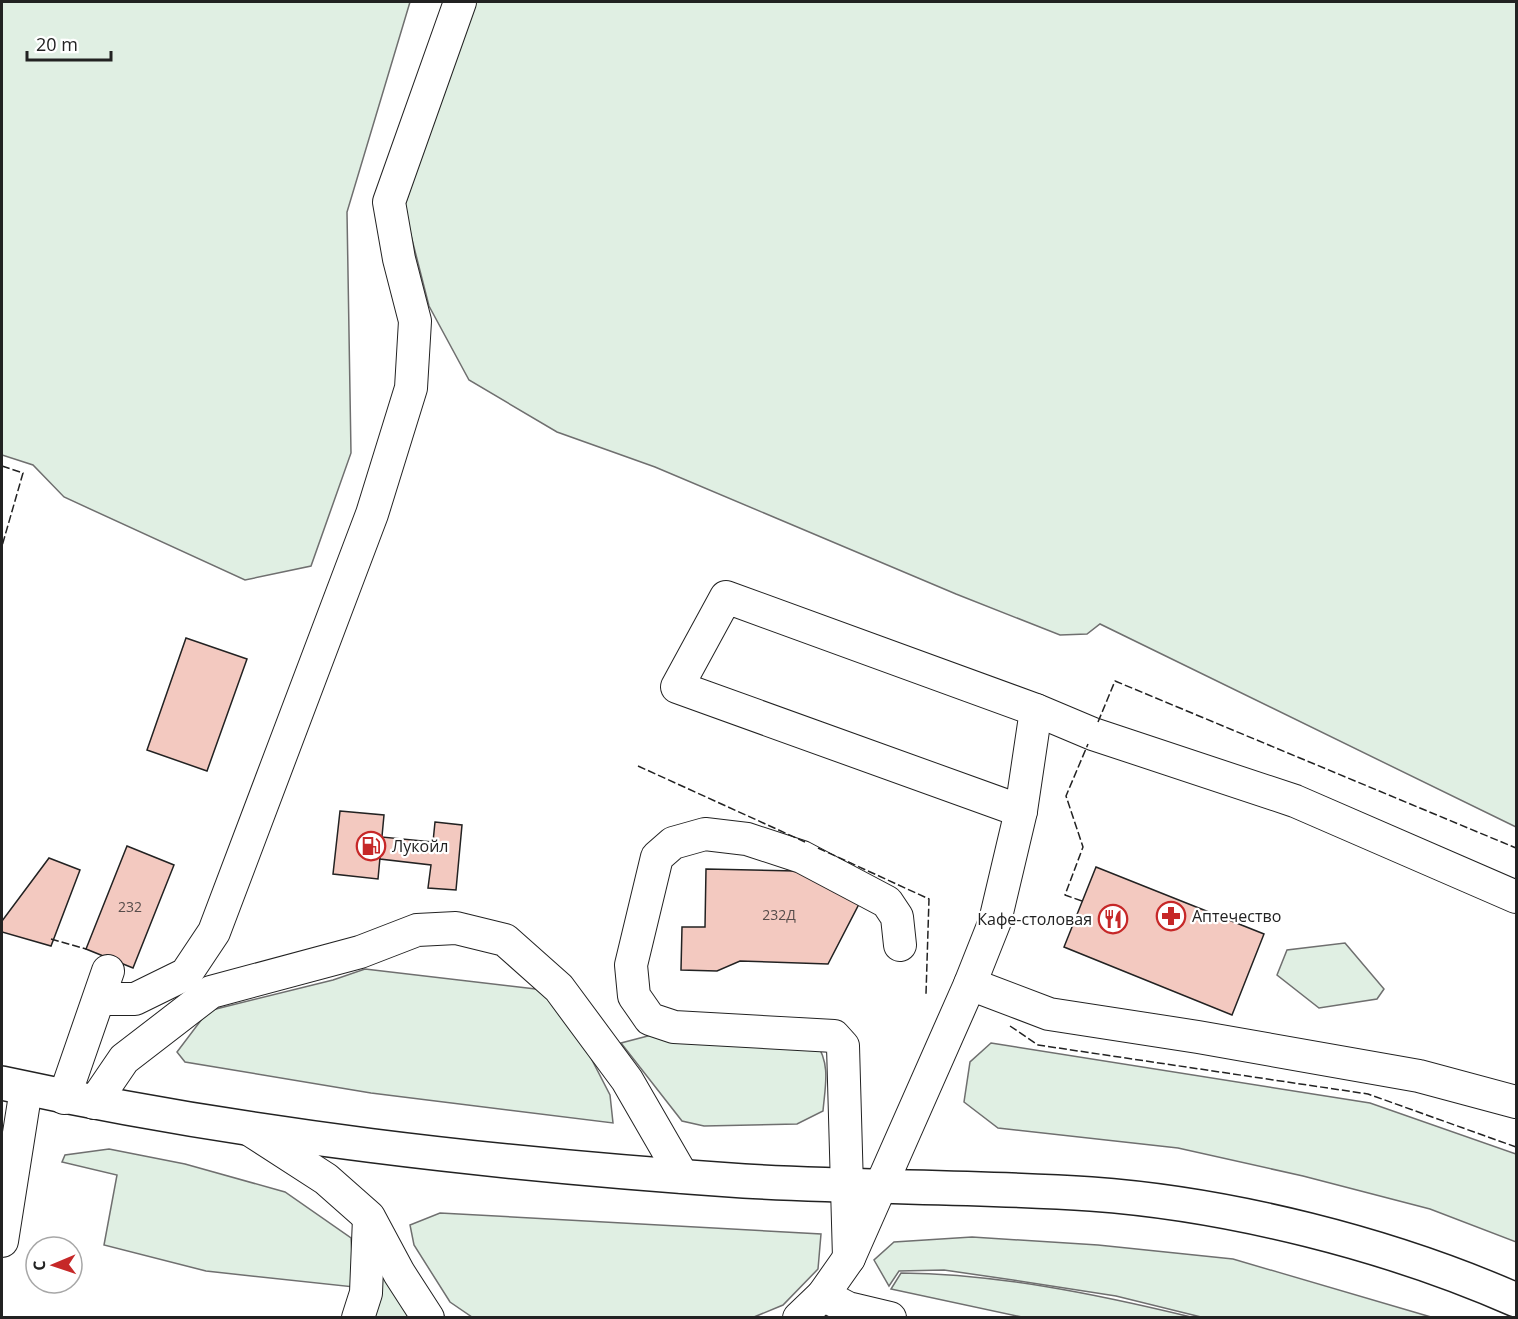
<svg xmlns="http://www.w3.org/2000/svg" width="1518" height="1319" font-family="'Open Sans',sans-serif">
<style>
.green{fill:#e0efe3;stroke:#6f6f6f;stroke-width:1.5}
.building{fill:#f3c9c0;stroke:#222;stroke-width:1.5}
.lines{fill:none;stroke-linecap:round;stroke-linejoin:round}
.minor-casing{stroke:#222;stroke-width:34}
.major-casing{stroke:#222;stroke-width:36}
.minor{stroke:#fff;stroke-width:32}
.major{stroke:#fff;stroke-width:33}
.fence{stroke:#222;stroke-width:1.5;stroke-dasharray:8 3;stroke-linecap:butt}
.labels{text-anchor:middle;stroke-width:4.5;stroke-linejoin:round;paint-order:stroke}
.number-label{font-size:14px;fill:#564c4a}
.poi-label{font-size:16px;fill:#222;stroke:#fff;text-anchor:start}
</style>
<rect width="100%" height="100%" fill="#fff"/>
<g class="green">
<path d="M2,2H410L347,212L351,453L311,566L245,580L64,497L33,465L2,455Z"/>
<path d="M471,2H1516V827L1100,624L1087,634L1060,635L956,594L655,467L557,432L469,380L429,306L404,208Z"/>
<path d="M1345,943L1384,989L1377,999L1319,1008L1277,975L1287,950Z"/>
<path d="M365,969L544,990L577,1031L610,1095L613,1123L371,1093L185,1062L177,1052L208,1011L333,980Z"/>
<path d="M663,1032L816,1043C831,1064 825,1087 823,1111L797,1124L704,1126L682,1121L621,1043Z"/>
<path d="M991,1043L1370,1103L1516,1154V1242L1430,1209L1303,1176L1178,1148L998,1128L964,1102L970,1062Z"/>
<path d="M109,1149L185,1164L285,1192L351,1238L354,1287L206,1271L104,1245L117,1175L62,1162L65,1155Z"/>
<path d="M440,1213L821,1234L818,1269L783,1305L754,1317H472L450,1302L414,1245L410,1225Z"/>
<path d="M972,1237L1098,1245L1233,1259L1431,1317H1201L1116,1296L1013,1280L944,1270L899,1271L889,1286L874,1260L894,1242Z"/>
<path d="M383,1260L408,1317L372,1318Z"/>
<path d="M901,1273C998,1274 1096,1294 1191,1317H1022L891,1289Z"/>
</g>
<g class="building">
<path d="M186,638L247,659L207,771L147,750Z"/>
<path d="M340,811L384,815L378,879L333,874Z"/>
<path d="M435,822L462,825L456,890L428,888L431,865L380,859L382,837L433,842Z"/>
<path d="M127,846L174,865L133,968L86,949Z"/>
<path d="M49,858L80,870L51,946L2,932V921Z"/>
<path d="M1096,867L1264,934L1232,1015L1064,947Z"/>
<path d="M706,869L796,871L859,904L828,964L740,961L717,971L681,970L682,927H705Z"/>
</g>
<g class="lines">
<g class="minor-casing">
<g id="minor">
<path d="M1021,811L677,687L726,597L1036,710L1093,734L1295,801L1516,897"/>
<path d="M970,984L1049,1014L1198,1037L1419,1076L1516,1102"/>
<path d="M99,999H135L186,974L214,932L372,514L411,388L415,321L399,259L389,202L460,2"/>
<path d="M64,1098L108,971"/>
<path d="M94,1103L124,1059L211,992L360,952L417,930L456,928L505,940L559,988L627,1080L683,1177"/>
<path d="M247,1128L326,1179L369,1217L399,1273L428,1318"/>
<path d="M2,1241L26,1089"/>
<path d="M849,1258L843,1046L834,1036L674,1027L650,1019L634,996L631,965L657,857L673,843L705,834L747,839L802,857L887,902L897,917L900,945"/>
<path d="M823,1295L848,1308L890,1318"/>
<path d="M358,1318L366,1293L369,1218"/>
<path d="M799,1318L823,1295L849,1258L970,984L995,921L1021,811L1036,710"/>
</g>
</g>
<g class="major-casing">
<path id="major" d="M2,1083C245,1136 495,1164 744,1181C859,1188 976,1186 1091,1194C1230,1204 1389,1244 1516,1300"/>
</g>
<use href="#minor" class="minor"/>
<use href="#major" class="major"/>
<g class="fence">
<path d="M2,466L23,473L2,546"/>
<path d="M1098,722L1115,681L1516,848"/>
<path d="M638,766L805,842"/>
<path d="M818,848L929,899L926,994"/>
<path d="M1082,901L1065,895L1083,847L1066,796L1088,744"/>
<path d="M51,939L86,949"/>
<path d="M1010,1026L1038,1045L1368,1094L1516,1147"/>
</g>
</g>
<defs>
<g id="fuel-ring" transform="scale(1.5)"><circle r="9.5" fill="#fff" stroke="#c62828" stroke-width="1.5"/><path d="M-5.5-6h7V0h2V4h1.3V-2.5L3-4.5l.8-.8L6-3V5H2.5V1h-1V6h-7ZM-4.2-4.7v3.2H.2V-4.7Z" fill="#c62828"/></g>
<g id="pharmacy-ring" transform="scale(1.5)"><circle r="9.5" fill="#fff" stroke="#c62828" stroke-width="1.5"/><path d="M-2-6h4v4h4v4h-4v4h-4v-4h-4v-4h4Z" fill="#c62828"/></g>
<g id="restaurant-ring" transform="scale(1.5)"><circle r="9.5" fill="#fff" stroke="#c62828" stroke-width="1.5"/><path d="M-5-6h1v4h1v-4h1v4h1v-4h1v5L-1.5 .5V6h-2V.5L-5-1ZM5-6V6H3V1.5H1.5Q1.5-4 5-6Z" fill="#c62828"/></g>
</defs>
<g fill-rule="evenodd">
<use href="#fuel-ring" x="371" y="846"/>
<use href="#pharmacy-ring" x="1171" y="916"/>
<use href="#restaurant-ring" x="1113" y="919"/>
</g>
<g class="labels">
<g class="number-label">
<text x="130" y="912">232</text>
<text x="779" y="920">232Д</text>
</g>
<g class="poi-label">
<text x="392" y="852">Лукойл</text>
<text x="1192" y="922">Аптечество</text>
<text x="1092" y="925" text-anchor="end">Кафе-столовая</text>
</g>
</g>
<rect width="1518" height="1319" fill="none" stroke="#222222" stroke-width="6"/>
<g transform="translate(54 1265) rotate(268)"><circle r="28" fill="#ffffff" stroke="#a7a7a7" stroke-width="1.5"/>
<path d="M0-4.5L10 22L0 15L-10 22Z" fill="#c62828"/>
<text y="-9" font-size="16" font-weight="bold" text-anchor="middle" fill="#222222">С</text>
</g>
<path d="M27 51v9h84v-9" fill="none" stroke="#222222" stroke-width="3"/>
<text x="36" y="51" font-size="18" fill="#222222" stroke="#ffffff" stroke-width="4.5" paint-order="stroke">20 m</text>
</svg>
